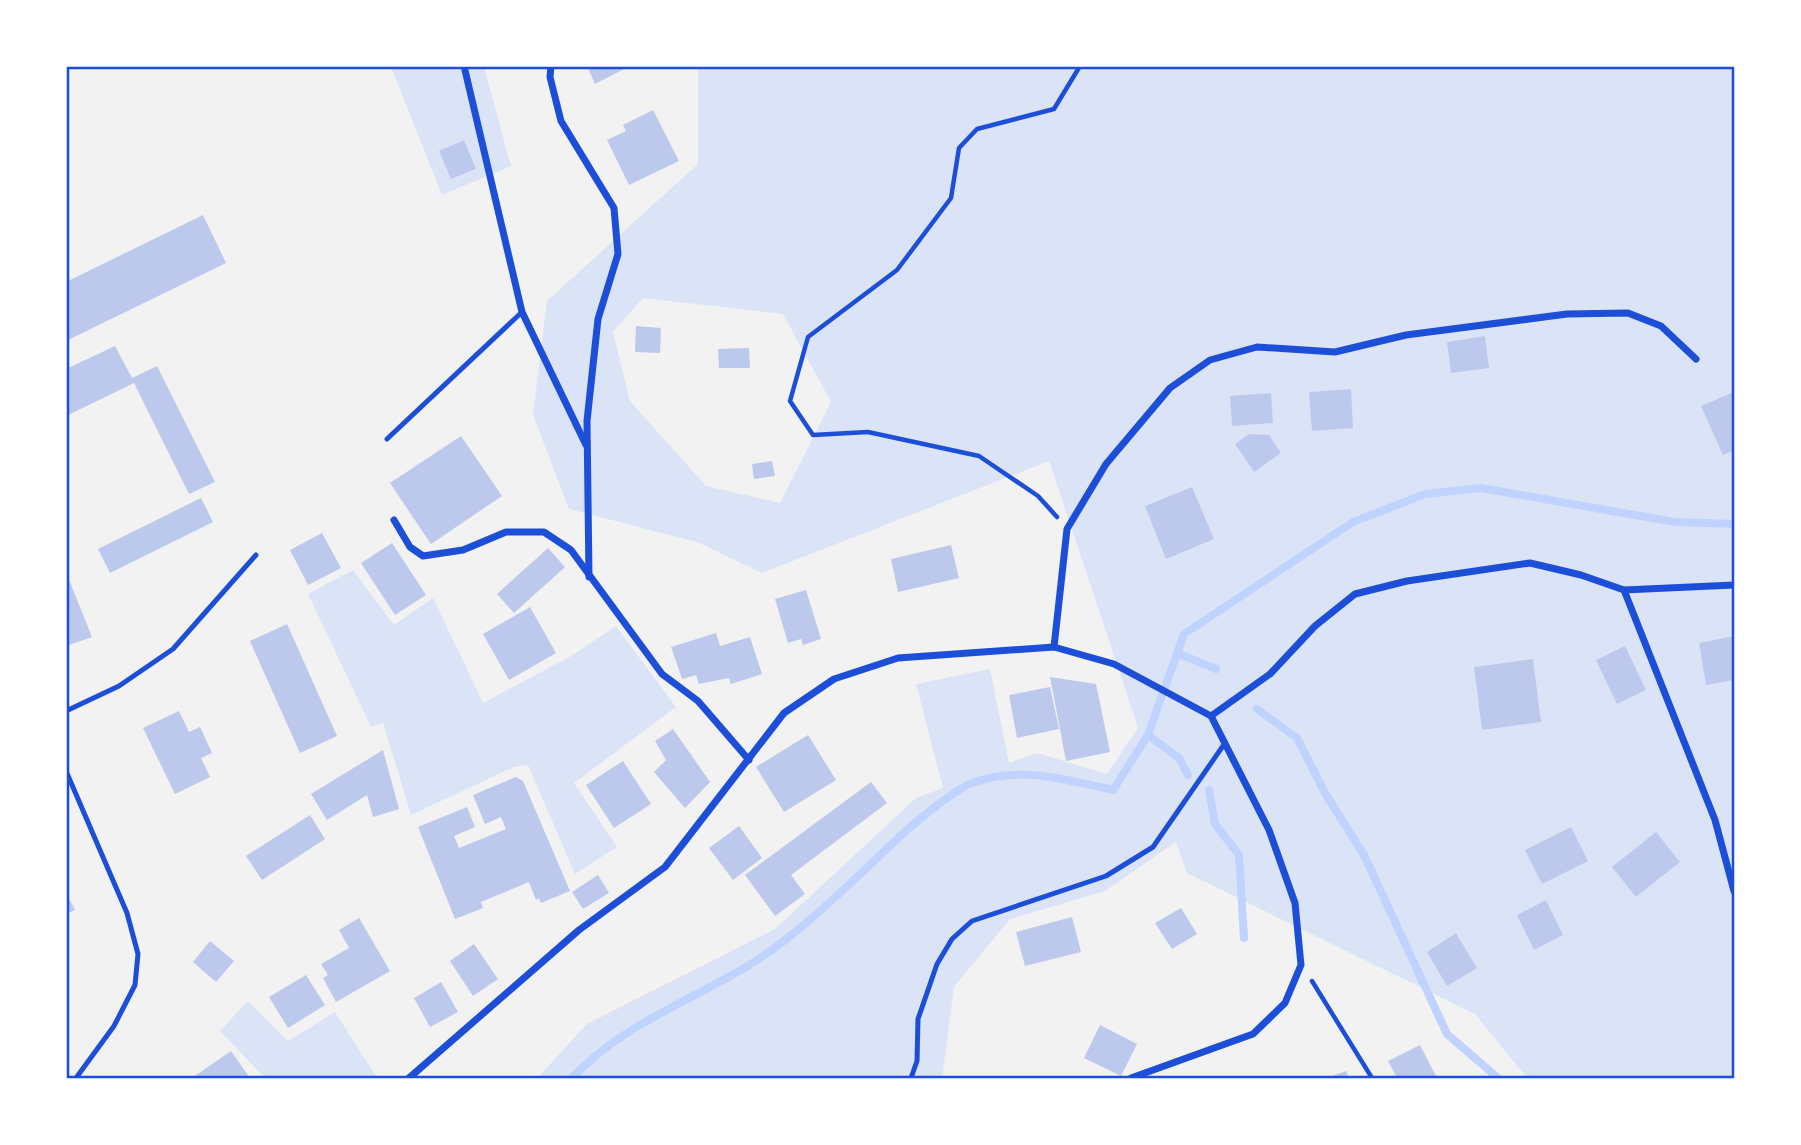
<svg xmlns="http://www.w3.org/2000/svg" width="1801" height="1145" font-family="'Work Sans',sans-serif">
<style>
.green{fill:#dbe4f7;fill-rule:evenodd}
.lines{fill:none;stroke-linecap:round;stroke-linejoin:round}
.stream{stroke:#bfd3fe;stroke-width:8}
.building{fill:#bdc9ec}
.path{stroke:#1d4ed8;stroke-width:4.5}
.service{stroke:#1d4ed8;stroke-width:5}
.minor{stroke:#1d4ed8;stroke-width:7}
.neatline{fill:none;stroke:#1d4ed8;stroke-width:2.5}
</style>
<rect width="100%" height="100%" fill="#f2f2f2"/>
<g class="green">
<path d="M391,67H484L511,166L442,195Z"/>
<path d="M698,67H1734V1078H1527L1475,1014L1187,873L1176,842L1105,891L1010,919L954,987L942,1078H537L587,1024L775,929L916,798L943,788L916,684L990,669L1009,763L1037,753L1107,774L1138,728L1049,461L762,573L697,542L569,509L533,415L547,301L698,164ZM643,298L783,314L831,402L780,503L706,486L630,401L613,332Z"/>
<path d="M353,570L394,625L433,598L483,703L571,656L616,626L676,707L574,783L617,847L575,874L528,765L514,767L411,815L383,723L371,727L308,594Z"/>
<path d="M248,1001L288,1041L335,1012L377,1078H265L220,1031Z"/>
</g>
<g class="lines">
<g class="stream">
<path d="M1177,653L1216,669"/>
<path d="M1257,709L1297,738L1325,793L1364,855L1447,1034L1498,1078"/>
<path d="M1148,735L1179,758L1188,775"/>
<path d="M1209,790L1215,824L1239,855L1244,938"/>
<path d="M572,1078C620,1026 686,1003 746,967C800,934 846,887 892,844C908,828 952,791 972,783C1019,765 1067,780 1113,790L1148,735L1184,634L1353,522L1425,494L1481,488L1675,522L1734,524"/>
</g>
</g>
<g class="building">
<path d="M587,66H630L595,84Z"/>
<path d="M653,110L679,161L629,185L607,140L626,131L623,125Z"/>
<path d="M464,140L476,169L451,179L439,151Z"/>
<path d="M203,215L226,263L66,341V282Z"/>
<path d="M636,326L661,328L660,353L635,352Z"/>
<path d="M1485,336L1489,368L1451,373L1447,342Z"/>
<path d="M115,346L132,378L157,366L215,482L189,494L134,383L66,416V369Z"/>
<path d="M749,348L750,368H719L718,349Z"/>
<path d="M1351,389L1353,428L1312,431L1309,392Z"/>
<path d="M1734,392V450L1723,455L1701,406Z"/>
<path d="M1271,393L1273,423L1232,426L1230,396Z"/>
<path d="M1249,434L1269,435L1281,453L1254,472L1235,444Z"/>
<path d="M461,436L502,496L431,544L390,483Z"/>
<path d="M772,461L775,476L754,479L752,464Z"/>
<path d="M1192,487L1214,539L1166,559L1145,506Z"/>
<path d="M201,498L213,522L110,573L98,549Z"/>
<path d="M322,533L341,568L308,585L290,550Z"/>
<path d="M392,543L426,595L395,615L361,563Z"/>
<path d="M951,545L959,578L898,592L891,559Z"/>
<path d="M548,548L565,567L514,613L497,594Z"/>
<path d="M66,572L92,637L66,646Z"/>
<path d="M806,590L821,639L803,645L801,639L788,643L775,599Z"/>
<path d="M530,607L556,653L509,680L483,634Z"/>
<path d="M287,624L337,736L300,753L250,641Z"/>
<path d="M716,633L720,646L750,637L762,674L731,684L729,678L699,684L696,675L682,679L671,647Z"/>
<path d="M1734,636V680L1706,685L1699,643Z"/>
<path d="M1625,646L1646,690L1617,704L1596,660Z"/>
<path d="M1533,659L1541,722L1482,730L1474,667Z"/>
<path d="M1050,677L1096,684L1110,752L1066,761Z"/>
<path d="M1050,687L1059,729L1017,738L1009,695Z"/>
<path d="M179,711L189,732L200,727L212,753L201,758L210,777L175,794L143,728Z"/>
<path d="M673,729L710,782L685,808L654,772L666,760L655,741Z"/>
<path d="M808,735L836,780L784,812L756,767Z"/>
<path d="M383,750L399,809L373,817L367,795L327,820L311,794Z"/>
<path d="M623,761L651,804L614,828L586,785Z"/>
<path d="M516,777L523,781L570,891L541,903L539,898L536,900L529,882L481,902L483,908L455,919L418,827L467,807L475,827L454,836L459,848L506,829L501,817L485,824L473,795Z"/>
<path d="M871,782L887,803L791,875L805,894L775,916L745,875Z"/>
<path d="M310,815L325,839L262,880L246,856Z"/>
<path d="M739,826L762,858L733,880L709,848Z"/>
<path d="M1571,827L1588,861L1542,884L1525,850Z"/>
<path d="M1656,832L1680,862L1636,897L1612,867Z"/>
<path d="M598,875L609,893L583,909L572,892Z"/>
<path d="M66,893L75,910L66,914Z"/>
<path d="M1546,900L1563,935L1534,950L1517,915Z"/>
<path d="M1181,908L1197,934L1172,949L1155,923Z"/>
<path d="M1072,917L1081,952L1025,966L1016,932Z"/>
<path d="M359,918L390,971L336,1002L323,978L328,975L321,964L349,948L339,930Z"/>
<path d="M1456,933L1477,968L1447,986L1427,952Z"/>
<path d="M210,941L234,961L216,982L193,962Z"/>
<path d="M474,944L498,979L473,996L450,961Z"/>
<path d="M306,975L325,1005L288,1028L269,997Z"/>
<path d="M441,982L458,1012L430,1027L414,998Z"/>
<path d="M1100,1025L1137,1044L1121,1076L1084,1058Z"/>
<path d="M1420,1045L1437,1078H1397L1388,1061Z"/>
<path d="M231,1051L250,1078H192Z"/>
<path d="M1346,1071L1349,1078H1327Z"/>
</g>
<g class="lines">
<g class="path">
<path d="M1057,517L1038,496L979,456L868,432L813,435L790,401L808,337L897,270L951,198L959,148L977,129L1054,109L1080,66"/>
<path d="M1312,981L1372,1078"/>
</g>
<g class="service">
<path d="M387,439L522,312"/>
<path d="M66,711L119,686L173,649L256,555"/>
<path d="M66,771L127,913L138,954L135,985L114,1026L76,1078"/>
<path d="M911,1078L917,1061L918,1019L937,964L952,939L972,921L1106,876L1153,847L1225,743"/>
</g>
<g class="minor">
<path d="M464,66L522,312L586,445"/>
<path d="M551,66L550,77L561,121L614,208L618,254L598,319L587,421L589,577"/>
<path d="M394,520L410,547L423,556L463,550L506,532H544L571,550L662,674L698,701L749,760"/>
<path d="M1624,590L1734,585"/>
<path d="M1054,647L1067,529L1106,464L1170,388L1210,360L1257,347L1335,352L1406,335L1567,314L1628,313L1661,326L1696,359"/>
<path d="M409,1078L579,930L665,867L784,713L834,679L898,658L1054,647L1114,664L1211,716L1270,674L1315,626L1355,594L1407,581L1530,563L1581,575L1624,590L1715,820L1734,891"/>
<path d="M1131,1078L1253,1034L1285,1003L1301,965L1295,903L1269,830L1211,716"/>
</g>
</g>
<rect width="1801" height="1145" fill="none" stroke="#ffffff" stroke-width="136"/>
<rect x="68" y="68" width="1665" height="1009" class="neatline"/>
</svg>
